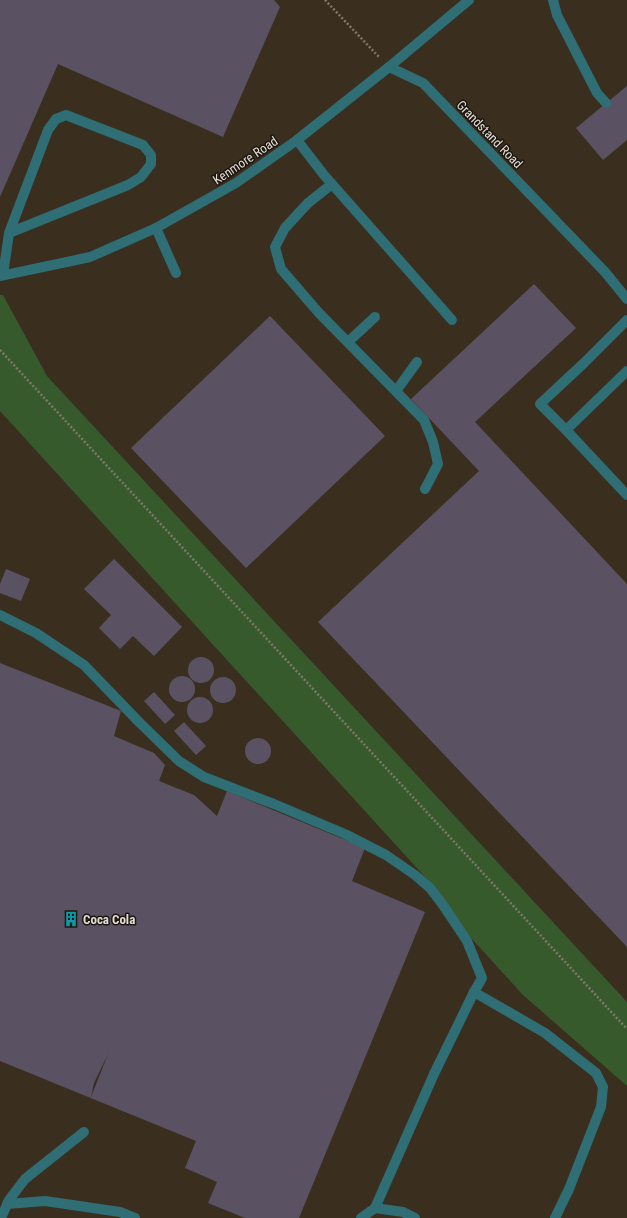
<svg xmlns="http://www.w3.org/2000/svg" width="627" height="1218" font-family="'Roboto Condensed',sans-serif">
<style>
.green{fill:#375a2d}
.building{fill:#5a5263;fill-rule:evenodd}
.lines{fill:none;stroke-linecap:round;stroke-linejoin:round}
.path{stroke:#82776b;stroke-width:2.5;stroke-dasharray:2 2;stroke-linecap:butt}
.service{stroke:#2e6e74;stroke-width:10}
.minor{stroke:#2e6e74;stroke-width:10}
.tertiary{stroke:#2e6e74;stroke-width:10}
.labels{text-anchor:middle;stroke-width:3;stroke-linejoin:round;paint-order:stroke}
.street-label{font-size:13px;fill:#e4dcd3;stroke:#1c1710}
.poi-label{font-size:13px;font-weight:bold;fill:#e4dcd3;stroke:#1c1710;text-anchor:start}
</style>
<rect width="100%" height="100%" fill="#3a2e1f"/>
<path class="green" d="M0,295H3L47,376L627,1002V1086L523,995L462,928L436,889L0,411Z"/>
<g class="building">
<path d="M0,0H274L280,7L223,137L58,64L0,197Z"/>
<path d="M627,86V140L603,160L576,128Z"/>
<path d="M534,284L576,328L475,422L627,584V947L318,622L479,471L411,399Z"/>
<path d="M270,316L385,436L246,568L131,448Z"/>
<path d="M114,559L182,627L154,656L133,636L120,649L99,628L111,615L84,589Z"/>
<path d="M6,569L30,579L21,601L0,593V584Z"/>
<circle cx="201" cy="670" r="13"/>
<path d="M0,663L121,711L114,736L154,753L165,765L159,781L194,795L217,816L227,791L365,848L352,881L425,912L299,1218H245L208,1203L217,1182L185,1168L196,1141L0,1061ZM108,1054L91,1097L94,1083Z"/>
<circle cx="182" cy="689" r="13"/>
<circle cx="223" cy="690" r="13"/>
<path d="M154,692L175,715L165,724L144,701Z"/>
<circle cx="200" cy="710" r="13"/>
<path d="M184,722L206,746L196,755L174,731Z"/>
<circle cx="258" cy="751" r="13"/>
</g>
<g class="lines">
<g class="path">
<path d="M325,0L379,57"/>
<path d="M0,350L627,1029"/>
</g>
<g class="service">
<path d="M553,0L557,15L597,93L606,103"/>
<path d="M297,140L324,175L452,320"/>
<path d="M332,184L308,203L285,228L275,247L281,269L319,313L424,420L433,442L438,464L425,489"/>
<path d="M156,228L176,273"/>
<path d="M3,275L9,233L48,130L56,119L66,115L143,145L151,155V164L141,177L128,185L9,233"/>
<path d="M348,342L375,317"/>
<path d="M627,371L566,430L627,495"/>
<path d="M396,391L417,362"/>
<path d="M566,430L540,404L584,363L627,320"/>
<path d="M0,615L36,633L84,665L139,722L179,761L204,777L274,804L345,834L386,855L415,875L430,888L443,905L467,941L482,978L474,992"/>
<path d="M7,1204L45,1201L120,1212L135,1218"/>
<path d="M375,1208L403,1212L415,1218"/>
<path d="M1,1218L9,1200L25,1179L84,1132"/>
<path d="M361,1218L375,1208L434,1074L474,992L545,1033L596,1073L603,1087L601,1107L569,1189L555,1218"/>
</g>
<path class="minor" d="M389,67L423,83L605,272L627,299"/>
<path class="tertiary" d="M0,276L90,257L156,228L236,183L297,140L389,67L469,0"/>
</g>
<defs>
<g id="building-bare" transform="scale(1.2)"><path d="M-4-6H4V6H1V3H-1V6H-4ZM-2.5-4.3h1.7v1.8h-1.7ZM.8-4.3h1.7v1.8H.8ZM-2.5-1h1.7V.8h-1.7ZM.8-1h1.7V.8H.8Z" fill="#0f9aa8" stroke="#1c1710" stroke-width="2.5" paint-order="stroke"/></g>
</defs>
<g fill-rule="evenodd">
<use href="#building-bare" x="71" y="919"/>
</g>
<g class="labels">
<g class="street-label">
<text transform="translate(490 134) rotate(46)" y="5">Grandstand Road</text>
<text transform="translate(245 160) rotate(-34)" y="5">Kenmore Road</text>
</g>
<g class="poi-label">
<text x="83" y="924">Coca Cola</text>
</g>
</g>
</svg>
